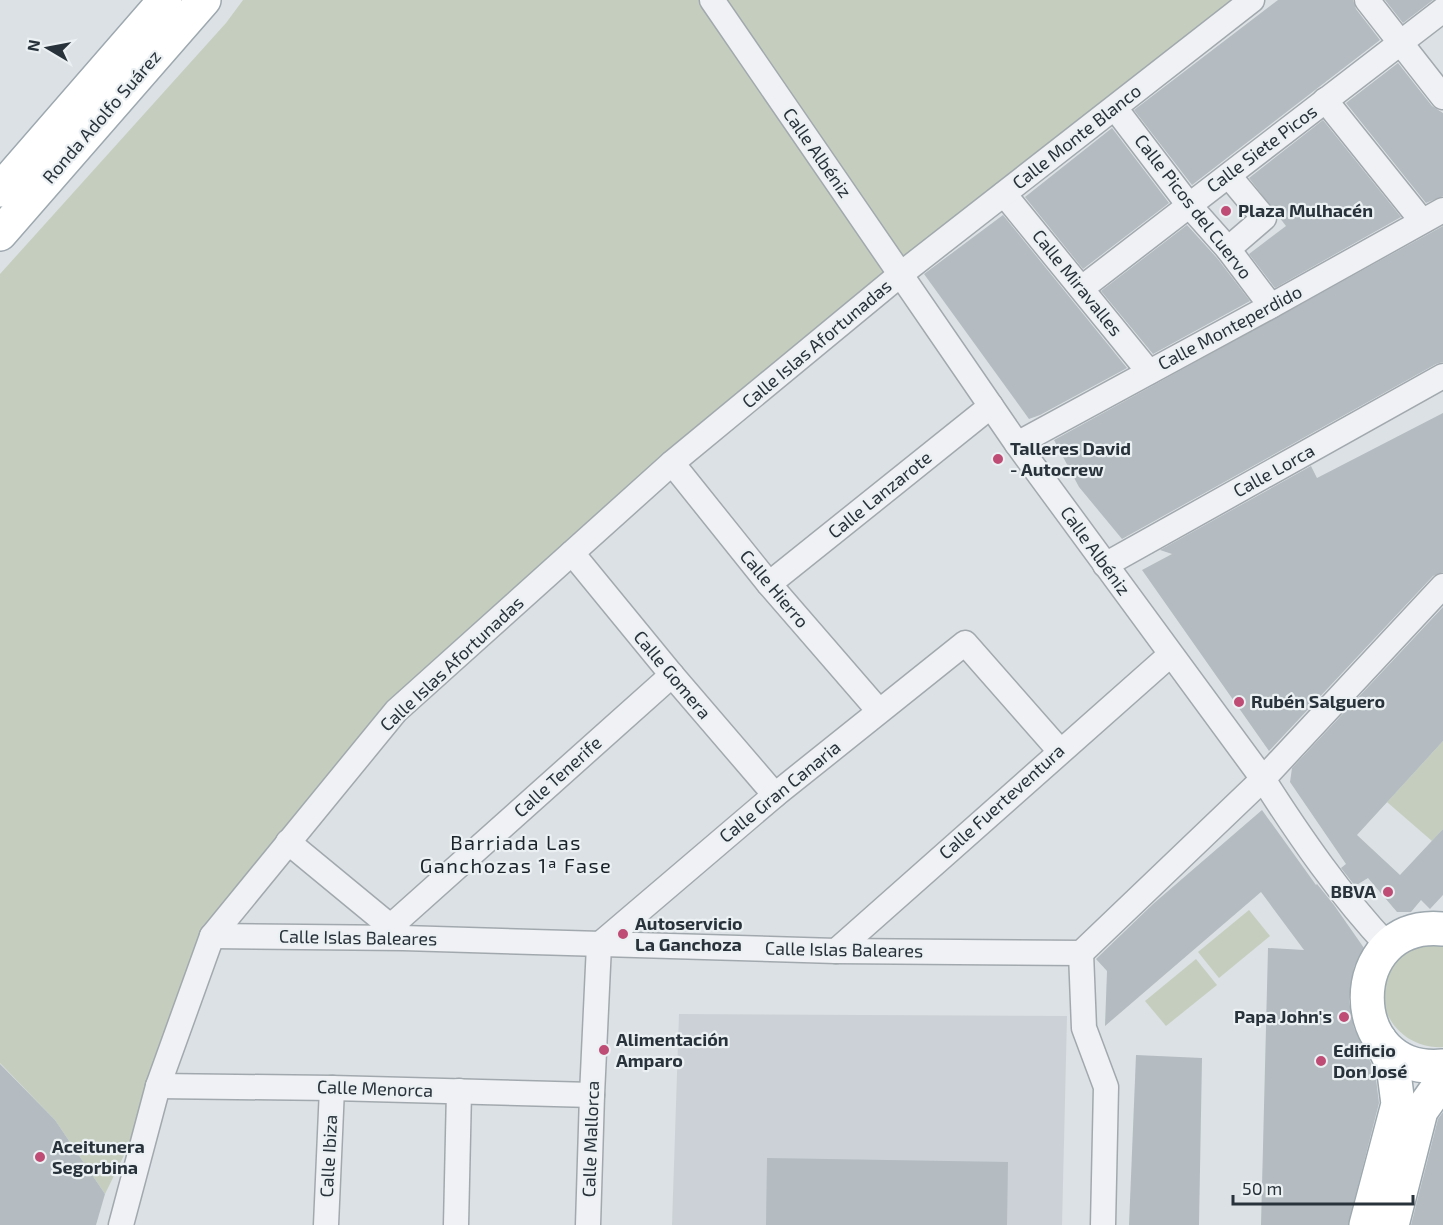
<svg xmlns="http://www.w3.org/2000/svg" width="1443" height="1225" font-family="'Exo 2',sans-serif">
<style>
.built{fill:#cbd1d6}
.green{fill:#c5cebe}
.building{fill:#b4bcc1}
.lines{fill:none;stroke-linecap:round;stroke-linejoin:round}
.minor-casing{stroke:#a2a9ae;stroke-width:27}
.primary-casing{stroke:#9da8af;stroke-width:36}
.minor{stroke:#eff1f4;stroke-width:24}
.primary{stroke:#fff;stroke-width:33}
.poi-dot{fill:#bf4c75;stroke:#ebf0f3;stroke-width:2}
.labels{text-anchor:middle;stroke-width:4.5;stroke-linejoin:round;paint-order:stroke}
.street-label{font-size:18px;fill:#28323a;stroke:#ebf0f3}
.poi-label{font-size:18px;font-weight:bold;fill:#28323a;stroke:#ebf0f3;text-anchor:start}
.neighbourhood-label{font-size:20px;letter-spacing:1.5px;fill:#1a232a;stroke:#ebf0f3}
</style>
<rect width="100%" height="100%" fill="#dce1e5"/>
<path class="built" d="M679,1014L1067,1016L1062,1225H672Z"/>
<g class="green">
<path d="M243,0H1252L1004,194L396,711L212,936L158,1086L105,1194L55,1120L0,1063V274L226,23Z"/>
<path d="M1443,741V829L1432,841L1387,802Z"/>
<path d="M1249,910L1270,936L1219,978L1198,952Z"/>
<path d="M1443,938V1047C1405,1050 1374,1014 1384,977C1386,970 1393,964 1398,958C1400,955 1403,949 1407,947C1413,942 1434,940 1443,938Z"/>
<path d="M1196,959L1217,985L1166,1026L1145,1001Z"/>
</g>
<g class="building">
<path d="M1278,0H1353L1356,9L1380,40L1192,185L1134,110Z"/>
<path d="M1385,0H1433L1403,23Z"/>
<path d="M1398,63L1432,106L1443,113V196L1426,203L1346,103Z"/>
<path d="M1323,120L1401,217L1275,288L1249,254L1286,226L1249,178Z"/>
<path d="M1112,128L1169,203L1083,269L1025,197Z"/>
<path d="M1003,215L1127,368L1040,415L1029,419L924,274Z"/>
<path d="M1187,225L1217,258L1250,301L1153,354L1101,291Z"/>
<path d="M1443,226V362L1436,364L1122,539L1079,487L1054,440Z"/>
<path d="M1443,413V572L1433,576L1269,751L1142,570L1172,554L1160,550L1311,466L1317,478Z"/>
<path d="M1443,607V741L1357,835L1400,875L1443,829V895L1430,909L1421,900L1411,912H1397L1368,878L1355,886L1341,868L1346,864L1290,782L1292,768Z"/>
<path d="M1262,810L1316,885L1317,884L1334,905L1364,948L1354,967L1349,1001L1354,1028L1375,1071L1379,1103L1348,1225H1261L1268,948L1304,950L1261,892L1105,1026L1107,971L1096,959L1153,904Z"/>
<path d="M1136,1055L1202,1058L1199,1225H1129Z"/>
<path d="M0,1064L55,1120L105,1194L96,1225H0Z"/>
<path d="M1443,1112V1225H1411L1438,1119Z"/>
<path d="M767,1158L1008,1162L1007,1225H766Z"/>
</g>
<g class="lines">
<g class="minor-casing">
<g id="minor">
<path d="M712,0L1017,444L1263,779C1300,837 1340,895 1388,946"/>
<path d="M1367,0L1443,97"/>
<path d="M1325,100L1422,221"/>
<path d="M1115,108L1188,204L1228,249L1271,306"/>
<path d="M1004,194L1149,372"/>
<path d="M1228,249L1264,218L1229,176"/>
<path d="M1082,288L1443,10"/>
<path d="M1017,444L1271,306L1443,210"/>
<path d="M672,463L769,584L879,711"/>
<path d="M572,553L672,675L775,795"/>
<path d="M1105,565L1443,376"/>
<path d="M769,584L991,406"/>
<path d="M288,842L402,936"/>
<path d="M390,927L672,675"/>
<path d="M212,936L403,938L836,951L1081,953L1263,779L1443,586"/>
<path d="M836,951L1170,655"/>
<path d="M1081,953L1084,1028L1106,1087L1103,1225"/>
<path d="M158,1086L332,1088L592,1095"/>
<path d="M121,1225L158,1086L212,936L396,711L672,463L901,274L1252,0"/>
<path d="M326,1225L332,1088"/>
<path d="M456,1225L459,1091"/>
<path d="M588,1225L592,1095L599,945L775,795L965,643L1060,751"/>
</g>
</g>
<g class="primary-casing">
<g id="primary">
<path d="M0,190L165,0"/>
<path d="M0,234L204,0"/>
<path d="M1443,929C1342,919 1342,1076 1443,1066"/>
<path d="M1366,1225L1398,1104L1393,1065L1380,1040"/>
<path d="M1392,1225L1421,1111L1443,1080"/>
</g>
</g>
<use href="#minor" class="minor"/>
<use href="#primary" class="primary"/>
</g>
<g class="poi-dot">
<circle cx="1226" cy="211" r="6"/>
<circle cx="998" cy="459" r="6"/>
<circle cx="1239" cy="702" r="6"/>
<circle cx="1388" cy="892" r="6"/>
<circle cx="623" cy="934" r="6"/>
<circle cx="1344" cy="1017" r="6"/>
<circle cx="604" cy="1050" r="6"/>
<circle cx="1321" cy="1061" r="6"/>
<circle cx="40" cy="1157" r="6"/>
</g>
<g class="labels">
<g class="street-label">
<text transform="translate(102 117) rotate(-49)" y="6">Ronda Adolfo Suárez</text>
<text transform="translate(1077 137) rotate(-38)" y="6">Calle Monte Blanco</text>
<text transform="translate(1262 149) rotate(-37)" y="6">Calle Siete Picos</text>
<text transform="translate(817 153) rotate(55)" y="6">Calle Albéniz</text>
<text transform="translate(1193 207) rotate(52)" y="6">Calle Picos del Cuervo</text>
<text transform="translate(1077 283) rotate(51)" y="6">Calle Miravalles</text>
<text transform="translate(1230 328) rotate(-28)" y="6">Calle Monteperdido</text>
<text transform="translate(817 344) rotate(-40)" y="6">Calle Islas Afortunadas</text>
<text transform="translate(1274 471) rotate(-29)" y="6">Calle Lorca</text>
<text transform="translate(880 495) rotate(-39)" y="6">Calle Lanzarote</text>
<text transform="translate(1095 551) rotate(54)" y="6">Calle Albéniz</text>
<text transform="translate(774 589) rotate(50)" y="6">Calle Hierro</text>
<text transform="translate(452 664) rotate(-43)" y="6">Calle Islas Afortunadas</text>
<text transform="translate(672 675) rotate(50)" y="6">Calle Gomera</text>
<text transform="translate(558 777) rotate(-42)" y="6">Calle Tenerife</text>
<text transform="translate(780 792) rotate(-39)" y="6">Calle Gran Canaria</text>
<text transform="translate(1002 802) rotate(-42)" y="6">Calle Fuerteventura</text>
<text transform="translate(358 938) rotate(1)" y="6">Calle Islas Baleares</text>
<text transform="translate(844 950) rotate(1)" y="6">Calle Islas Baleares</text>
<text transform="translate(375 1089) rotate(2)" y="6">Calle Menorca</text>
<text transform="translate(591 1139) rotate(-88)" y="6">Calle Mallorca</text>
<text transform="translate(329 1156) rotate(-87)" y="6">Calle Ibiza</text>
</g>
<g class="poi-label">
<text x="1238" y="217">Plaza Mulhacén</text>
<text x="1010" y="455">Talleres David<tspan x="1010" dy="21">- Autocrew</tspan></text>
<text x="1251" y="708">Rubén Salguero</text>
<text x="1376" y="898" text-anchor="end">BBVA</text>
<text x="635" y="930">Autoservicio<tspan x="635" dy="21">La Ganchoza</tspan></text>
<text x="1332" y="1023" text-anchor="end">Papa John's</text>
<text x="616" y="1046">Alimentación<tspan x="616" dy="21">Amparo</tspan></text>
<text x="1333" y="1057">Edificio<tspan x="1333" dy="21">Don José</tspan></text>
<text x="52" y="1153">Aceitunera<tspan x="52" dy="21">Segorbina</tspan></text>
</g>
<g class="neighbourhood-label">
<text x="516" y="850">Barriada Las<tspan x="516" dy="23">Ganchozas 1ª Fase</tspan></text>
</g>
</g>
<g transform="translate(48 48) rotate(280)" stroke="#ebf0f3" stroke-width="4.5" paint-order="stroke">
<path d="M0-4.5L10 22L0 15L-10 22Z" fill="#28323a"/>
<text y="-9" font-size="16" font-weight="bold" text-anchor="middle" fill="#28323a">N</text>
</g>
<path d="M1233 1195v9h180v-9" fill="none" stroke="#28323a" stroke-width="3"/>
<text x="1242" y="1195" font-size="18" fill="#28323a" stroke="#ebf0f3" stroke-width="4.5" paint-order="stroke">50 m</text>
</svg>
